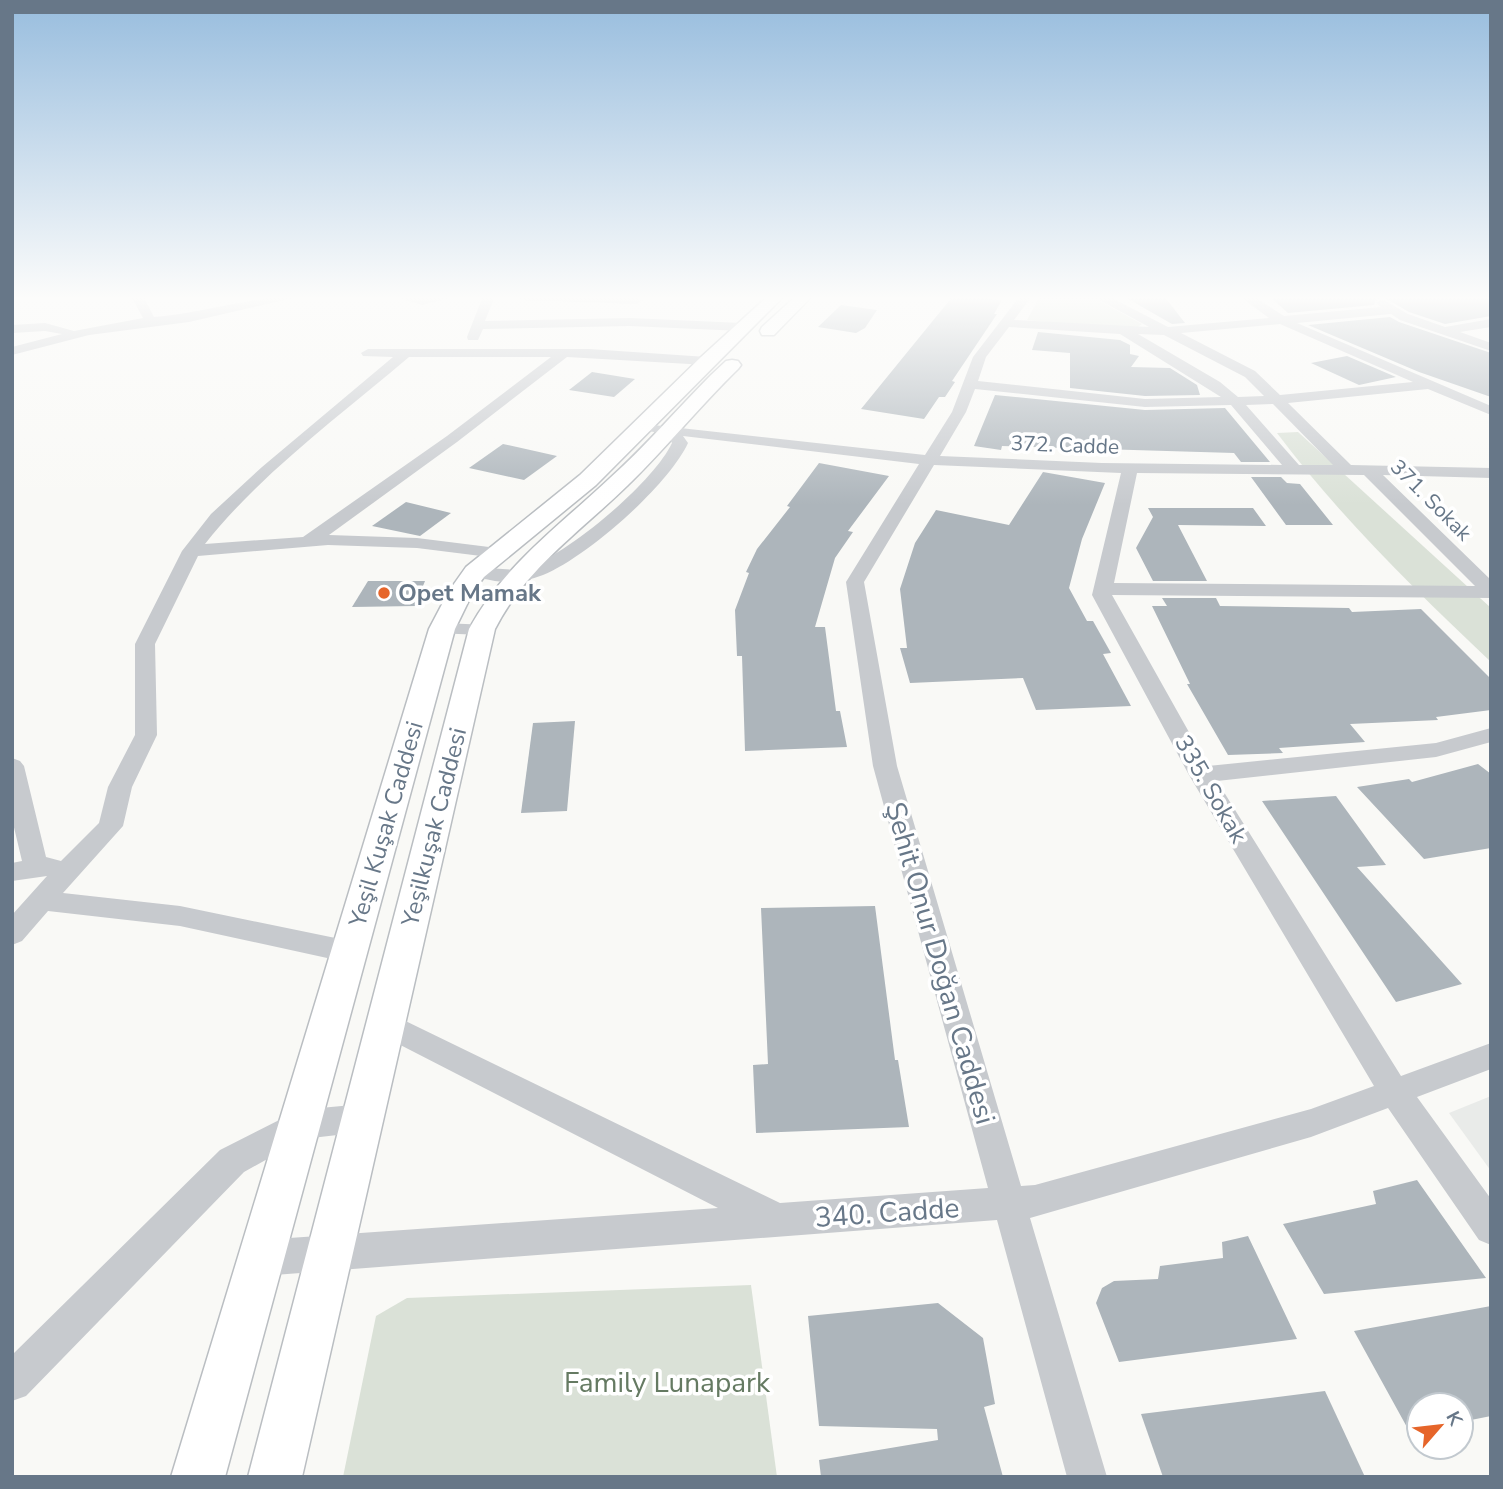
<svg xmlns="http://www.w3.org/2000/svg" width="1503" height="1489" font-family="'Nunito Sans',sans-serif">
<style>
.built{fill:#e9ebe9}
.green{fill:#dae1d7}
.building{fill:#adb5bb}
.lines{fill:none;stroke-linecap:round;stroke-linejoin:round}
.major-casing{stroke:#babec2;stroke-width:3}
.minor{fill:#c7cace;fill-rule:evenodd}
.major{fill:#fff;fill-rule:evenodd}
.poi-dot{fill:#e6652a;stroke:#fff;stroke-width:2.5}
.labels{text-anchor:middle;stroke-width:7;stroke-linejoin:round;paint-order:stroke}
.far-street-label{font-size:21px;fill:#677788;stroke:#fff}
.poi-label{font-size:24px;font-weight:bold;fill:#677788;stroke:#fff;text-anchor:start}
.street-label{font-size:24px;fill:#677788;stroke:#fff}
.near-street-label{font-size:28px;fill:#677788;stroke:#fff}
.near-park-label{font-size:28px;fill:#657a62;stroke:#fff}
</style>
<rect width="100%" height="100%" fill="#f9f9f6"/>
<path class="built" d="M1491,1096V1171L1449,1113Z"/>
<g class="green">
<path d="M1040,296H1090L1142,324L1138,327H1093L1027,320Z"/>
<path d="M1298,432L1491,608V662C1415,590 1340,517 1277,433Z"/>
<path d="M751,1285L777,1477H343L376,1316L407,1298Z"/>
</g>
<g class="building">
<path d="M953,296L1002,300L994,314H997L952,381L955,382L945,397H939L924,419L861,409Z"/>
<path d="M1123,296H1164L1185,323L1172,324Z"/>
<path d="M1269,296H1491V316L1445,324L1409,312L1383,297L1375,301L1374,305L1288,313Z"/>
<path d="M841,305L877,310L865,328L856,333L818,327Z"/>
<path d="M1390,317L1399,322L1491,353V397L1419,372L1308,325Z"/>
<path d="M1038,332L1120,340L1130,345V354L1139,356L1131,367L1170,368L1197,385L1200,395L1145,396L1070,388V353L1032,350Z"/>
<path d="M1347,356L1396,377L1359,385L1311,363Z"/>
<path d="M592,372L635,379L614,397L569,390Z"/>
<path d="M995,395L1145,410L1225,408L1270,462H1241L1234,453L1002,446L1001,450L974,446Z"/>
<path d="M503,444L557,456L524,480L469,468Z"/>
<path d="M819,463L889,476L848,531L853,532L835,558L815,627H825L836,711H840L847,747L745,751L742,656H737L735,610L749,573L746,572L757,549L790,507L787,506Z"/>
<path d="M1043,472L1105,483L1082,539L1069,588L1087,621H1093L1111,653L1103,654L1131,706L1036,710L1023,678L910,683L900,648H907L900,589L915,543L936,510L1009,525Z"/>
<path d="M1251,477H1281L1287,483L1300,484L1333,525H1286Z"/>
<path d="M406,502L451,513L420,536L372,526Z"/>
<path d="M1148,508H1253L1266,526L1178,525L1207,581H1153L1136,548L1153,517Z"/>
<path d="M368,581H425L415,606L352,607Z"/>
<path d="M1162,598H1216L1220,606L1349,608L1352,612L1421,609L1491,679V710L1436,717L1438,720L1350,724L1365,742L1279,748L1283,753L1228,755L1187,684H1190L1152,606H1167Z"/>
<path d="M575,721L567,811L521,813L533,723Z"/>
<path d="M1478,764L1491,774V848L1424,859L1357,787L1409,779L1412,782Z"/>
<path d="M1336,796L1386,865L1357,867L1462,984L1396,1002L1262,801Z"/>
<path d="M875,906L895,1060H898L909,1127L756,1133L753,1065L768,1064L761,908Z"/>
<path d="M1417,1180L1486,1278L1324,1294L1283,1224L1376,1204L1373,1191Z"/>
<path d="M1248,1236L1297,1339L1119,1362L1096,1303L1102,1288L1114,1281L1158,1279L1160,1266L1223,1258L1222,1242Z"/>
<path d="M938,1303L983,1338L995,1404L984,1407L1003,1477H821L819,1460L938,1440L937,1429L819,1426L808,1316Z"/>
<path d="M1491,1306V1416L1461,1422V1405H1419V1449L1354,1331Z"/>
<path d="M1325,1391L1365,1477H1163L1141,1414Z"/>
</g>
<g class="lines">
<g class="major-casing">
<g id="major">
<path d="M768,296H784L596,485L484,577L473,592L455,629L225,1477H171L429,629L449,591L466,567L580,475L701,357Z"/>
<path d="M796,296H812L774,335H762L760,331L762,327Z"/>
<path d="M732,360L738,361L741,365L738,369C700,406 666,448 628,485C580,532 526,568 495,629L302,1477H248L469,629C505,564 557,528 610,478C646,446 677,409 711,375L726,361Z"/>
</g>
</g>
<g class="minor">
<path d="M131,296H143L154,317C204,313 252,296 302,296L189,322L89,335L12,355V347L62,334L45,331L12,333V325L45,323L74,331L143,318Z"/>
<path d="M391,296H457L422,305Z"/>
<path d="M483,296H495L485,321L630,318L742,323L748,327L742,331L630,326L483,329L478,340H468L467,337Z"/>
<path d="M516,296H633L643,300L637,304L522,300Z"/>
<path d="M1020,296H1032L1014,320L1149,327L1092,296H1108L1168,327L1269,318L1239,296H1253L1284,316L1381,307L1376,303L1382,299L1408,314L1445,327L1491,319V327L1460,332L1491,343V351L1400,320L1391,314L1297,323L1491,406V415L1428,389L1288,403L1351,465L1491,468V478L1383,475L1491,580V598L1112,595L1208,766L1436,743L1491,728V742L1436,757L1217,781L1401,1076L1491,1043V1069L1417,1097L1491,1199V1245L1479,1240L1388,1108L1311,1137L1030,1218L1107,1477H1067L997,1220L261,1276L249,1270L243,1258L249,1246L261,1240L718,1208L377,1033L372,1024L377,1015L387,1012L780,1203L988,1188L873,766L846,582L919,464L683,436L688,443C668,486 587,557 543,575C525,582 509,584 490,580C481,578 471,579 466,572C474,561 510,574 527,568C569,553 653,483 672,443L667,434L635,429L633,426L635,423L925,455L952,412L973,357ZM1280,324L1413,382L1280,395L1255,371L1181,333ZM1009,327L1120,334L1221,397L1145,399L978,381L986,357ZM1138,334L1164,335L1245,377L1264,396L1238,397L1220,382ZM975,389L1145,407L1231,405L1282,465L1102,463L940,456L966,412ZM1273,404L1333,465H1299L1246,405ZM934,465L1121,473L1092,595L1189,775L1374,1086L1311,1109L1035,1185L1021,1186L897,766L864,582ZM1137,473L1364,475L1475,586L1114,583Z"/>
<path d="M368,349H589L707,357L714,361L707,365L567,357L457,442L329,535L417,538L497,548L506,553L503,557L497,558L417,548L328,545L198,556L155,644L157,735L132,787L123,826L63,893L180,906L350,941L360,944L364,952L360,960L350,963L180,926L48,911L22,941L12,945V915L47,876L12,881V863L22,861L12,819V758L20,761L24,766L46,857L61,861L99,823L108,787L135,735V644L182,551L211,514L262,467L393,357L363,356L361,353ZM409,357H551L447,436L303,537L205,544C260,474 341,415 409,357Z"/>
<path d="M442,623L489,625L492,629L489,633L482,635L435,633L432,629L435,625Z"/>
<path d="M363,1104L374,1108L379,1118L374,1128L363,1132L303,1139L244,1172L26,1396L12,1401V1355L220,1150L299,1110Z"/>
</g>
<use href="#major" class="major"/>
</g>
<linearGradient id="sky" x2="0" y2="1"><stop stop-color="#98bdde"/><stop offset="0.59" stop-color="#fcfcfb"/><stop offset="1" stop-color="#fcfcfb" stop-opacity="0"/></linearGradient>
<rect width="1503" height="505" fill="url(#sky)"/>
<circle class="poi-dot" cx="384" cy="593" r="7"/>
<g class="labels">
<g class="far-street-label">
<text transform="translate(1065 445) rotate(2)" y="7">372. Cadde</text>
<text transform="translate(1431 500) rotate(45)" y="7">371. Sokak</text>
</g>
<g class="poi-label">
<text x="398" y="601">Opet Mamak</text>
</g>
<g class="street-label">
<text transform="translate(1211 789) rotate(60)" y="8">335. Sokak</text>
<text transform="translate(386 824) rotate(-74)" y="8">Yeşil Kuşak Caddesi</text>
<text transform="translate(434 827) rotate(-76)" y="8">Yeşilkuşak Caddesi</text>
</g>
<g class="near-street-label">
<text transform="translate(941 963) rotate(74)" y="10">Şehit Onur Doğan Caddesi</text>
<text transform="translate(887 1212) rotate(-4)" y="10">340. Cadde</text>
</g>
<g class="near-park-label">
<text x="667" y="1392">Family Lunapark</text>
</g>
</g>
<rect width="1503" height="1489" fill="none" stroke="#677788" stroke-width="28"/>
<g transform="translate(1440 1426) rotate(62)"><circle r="33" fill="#ffffff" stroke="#c2c9cf" stroke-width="2"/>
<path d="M0-5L12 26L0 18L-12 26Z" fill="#e6652a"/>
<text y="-10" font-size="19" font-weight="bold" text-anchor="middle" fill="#677788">K</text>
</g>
</svg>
